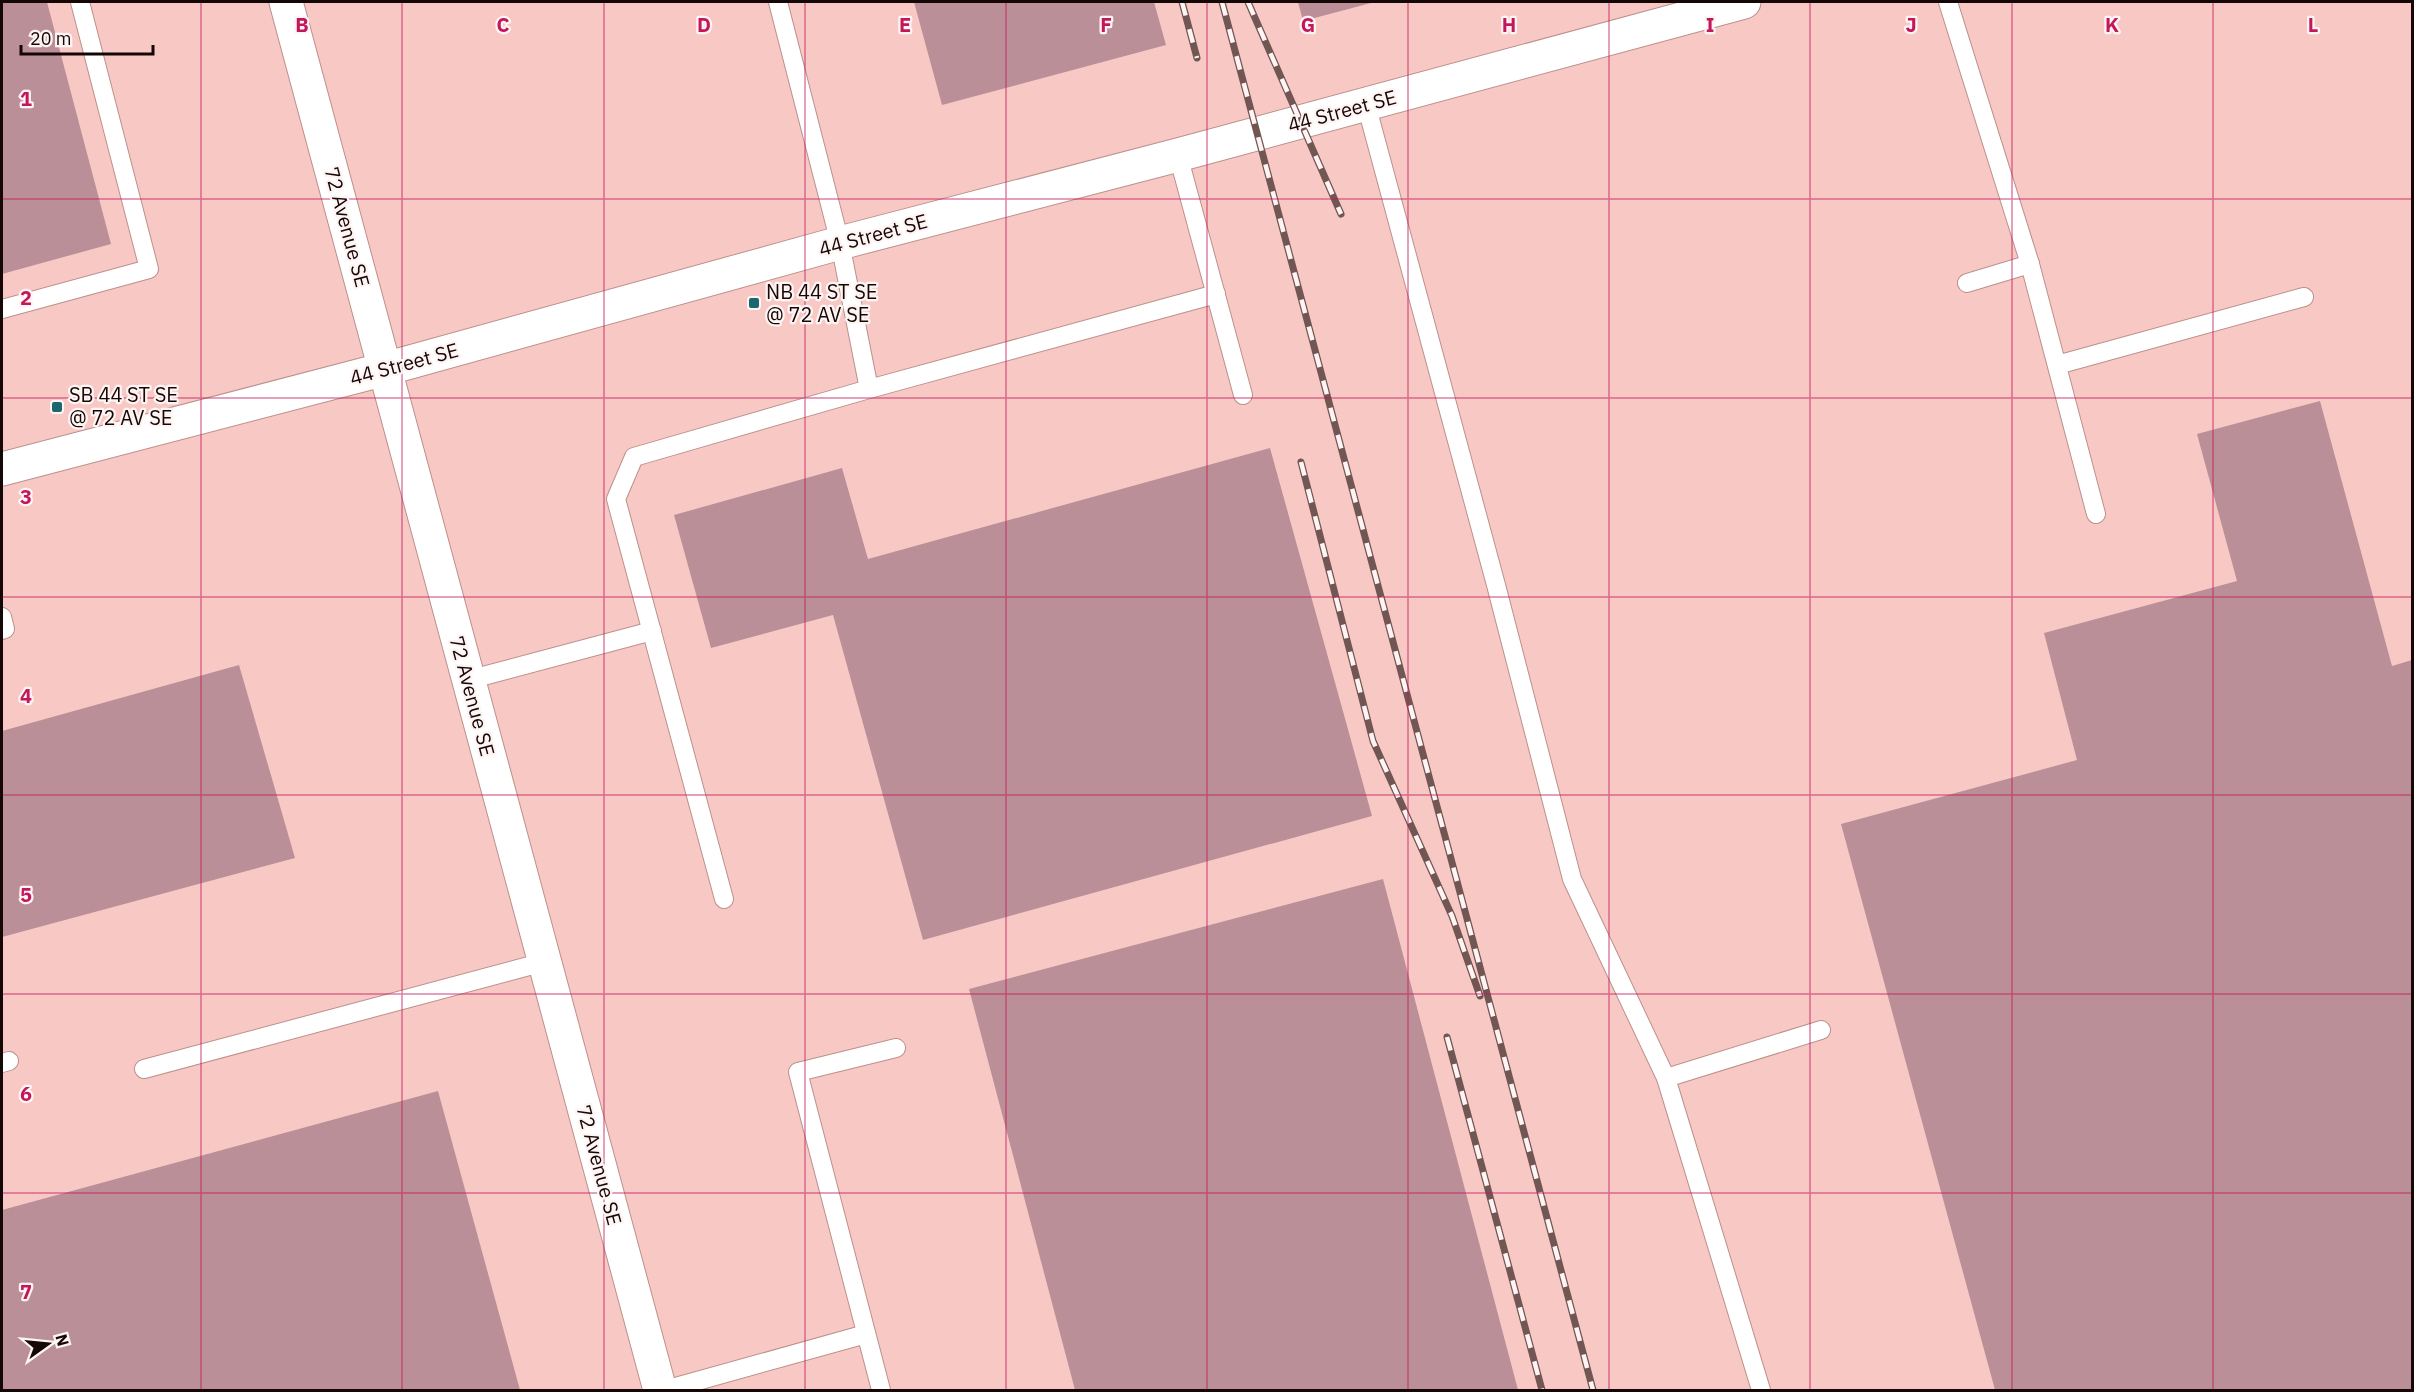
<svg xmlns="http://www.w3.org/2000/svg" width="2414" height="1392" font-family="'IBM Plex Sans',sans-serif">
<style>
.building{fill:#bb8f98}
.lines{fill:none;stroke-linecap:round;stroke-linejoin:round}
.service-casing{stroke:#bc908b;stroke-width:20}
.minor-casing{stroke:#bc908b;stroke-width:35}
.tertiary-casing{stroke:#bc908b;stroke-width:35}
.service{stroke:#fff;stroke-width:18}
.minor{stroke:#fff;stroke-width:33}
.tertiary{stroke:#fff;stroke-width:33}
.rail-casing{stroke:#715653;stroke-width:7}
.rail{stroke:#fef4f3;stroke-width:4.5;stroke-dasharray:14;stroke-linecap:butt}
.grid{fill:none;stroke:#c2185b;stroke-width:1.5;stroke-opacity:0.55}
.poi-dot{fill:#1b676f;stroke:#fef4f3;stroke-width:2}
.labels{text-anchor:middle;stroke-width:4.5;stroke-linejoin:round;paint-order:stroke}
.street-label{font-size:20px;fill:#150706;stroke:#fef4f3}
.poi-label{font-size:20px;fill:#150706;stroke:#fef4f3;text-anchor:start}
.grid-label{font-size:20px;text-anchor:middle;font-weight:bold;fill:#c2185b;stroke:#fef4f3;stroke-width:4.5;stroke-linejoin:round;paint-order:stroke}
</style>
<rect width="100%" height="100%" fill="#f8c9c4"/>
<g class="building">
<path d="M2,2H47L111,244L2,274Z"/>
<path d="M914,2H1154L1166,45L942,105Z"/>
<path d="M1298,2H1375L1303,21Z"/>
<path d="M2320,401L2392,666L2412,660V1390H1995L1841,824L2077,760L2044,633L2237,581L2197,434Z"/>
<path d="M1270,448L1372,816L923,940L833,615L711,648L674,515L842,468L868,559Z"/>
<path d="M239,665L295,858L2,937V731Z"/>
<path d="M1383,879L1518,1390H1075L969,989Z"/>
<path d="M438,1091L520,1390H2V1210Z"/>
</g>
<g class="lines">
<g class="service-casing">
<g id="service">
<path d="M778,2L840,243L869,389"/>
<path d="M1948,2L2030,264L2096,514"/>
<path d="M1366,104L1496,585L1572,879L1666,1078L1761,1390"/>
<path d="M1178,155L1243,395"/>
<path d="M1967,283L2030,264"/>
<path d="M2,309L149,269L80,2"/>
<path d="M2057,365L2304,297"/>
<path d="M2,617L5,629L2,630"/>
<path d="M468,680L652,631"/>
<path d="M724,899L616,499L634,457L869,389L1216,294"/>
<path d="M2,1063L9,1061"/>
<path d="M144,1069L544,962"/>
<path d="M1666,1078L1821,1030"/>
<path d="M665,1390L866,1334"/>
<path d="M881,1390L798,1072L896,1048"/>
</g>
</g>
<g class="minor-casing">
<path id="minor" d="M2,469L385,369L840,243L1178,155L1744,2"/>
</g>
<g class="tertiary-casing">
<path id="tertiary" d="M286,2L660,1390"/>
</g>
<use href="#service" class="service"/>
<use href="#minor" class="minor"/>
<use href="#tertiary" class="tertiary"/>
<g class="rail-casing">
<g id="rail">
<path d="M1182,2L1197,58"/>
<path d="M1222,2L1593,1390"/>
<path d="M1248,2L1341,214"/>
<path d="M1301,462L1373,741L1452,916L1480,996"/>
<path d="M1447,1037L1542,1390"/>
</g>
</g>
<use href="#rail" class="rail"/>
</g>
<path class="grid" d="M201,2V1390M402,2V1390M604,2V1390M805,2V1390M1006,2V1390M1207,2V1390M1408,2V1390M1609,2V1390M1810,2V1390M2012,2V1390M2213,2V1390M2,199H2412M2,398H2412M2,597H2412M2,795H2412M2,994H2412M2,1193H2412"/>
<g class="poi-dot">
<rect x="748" y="297" width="12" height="12" rx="3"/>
<rect x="51" y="401" width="12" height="12" rx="3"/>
</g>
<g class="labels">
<g class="street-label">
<text transform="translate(1342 111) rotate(-15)" y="7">44 Street SE</text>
<text transform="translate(347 227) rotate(75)" y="7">72 Avenue SE</text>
<text transform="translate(873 235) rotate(-15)" y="7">44 Street SE</text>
<text transform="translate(404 364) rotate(-15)" y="7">44 Street SE</text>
<text transform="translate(472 696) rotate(75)" y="7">72 Avenue SE</text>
<text transform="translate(599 1165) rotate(75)" y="7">72 Avenue SE</text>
</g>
<g class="poi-label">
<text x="766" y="299">NB 44 ST SE<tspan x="766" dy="23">@ 72 AV SE</tspan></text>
<text x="69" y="402">SB 44 ST SE<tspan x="69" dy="23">@ 72 AV SE</tspan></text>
</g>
</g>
<g class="grid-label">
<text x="302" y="32">B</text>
<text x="503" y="32">C</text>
<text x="704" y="32">D</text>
<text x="905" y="32">E</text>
<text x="1106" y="32">F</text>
<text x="1308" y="32">G</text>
<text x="1509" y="32">H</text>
<text x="1710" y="32">I</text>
<text x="1911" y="32">J</text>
<text x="2112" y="32">K</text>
<text x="2313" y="32">L</text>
<text x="26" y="106">1</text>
<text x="26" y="305">2</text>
<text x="26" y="504">3</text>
<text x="26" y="703">4</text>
<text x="26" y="902">5</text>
<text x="26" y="1101">6</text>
<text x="26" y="1299">7</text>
</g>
<rect width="2414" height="1392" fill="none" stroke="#150706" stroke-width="6"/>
<g transform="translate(48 1344) rotate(75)" stroke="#fef4f3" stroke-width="4.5" paint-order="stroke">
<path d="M0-4.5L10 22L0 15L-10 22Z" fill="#150706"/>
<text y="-9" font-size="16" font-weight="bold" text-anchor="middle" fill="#150706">N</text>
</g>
<path d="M21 45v9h132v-9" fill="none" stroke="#150706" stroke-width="3"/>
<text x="30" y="45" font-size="18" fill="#150706" stroke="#fef4f3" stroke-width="4.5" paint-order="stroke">20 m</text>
</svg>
